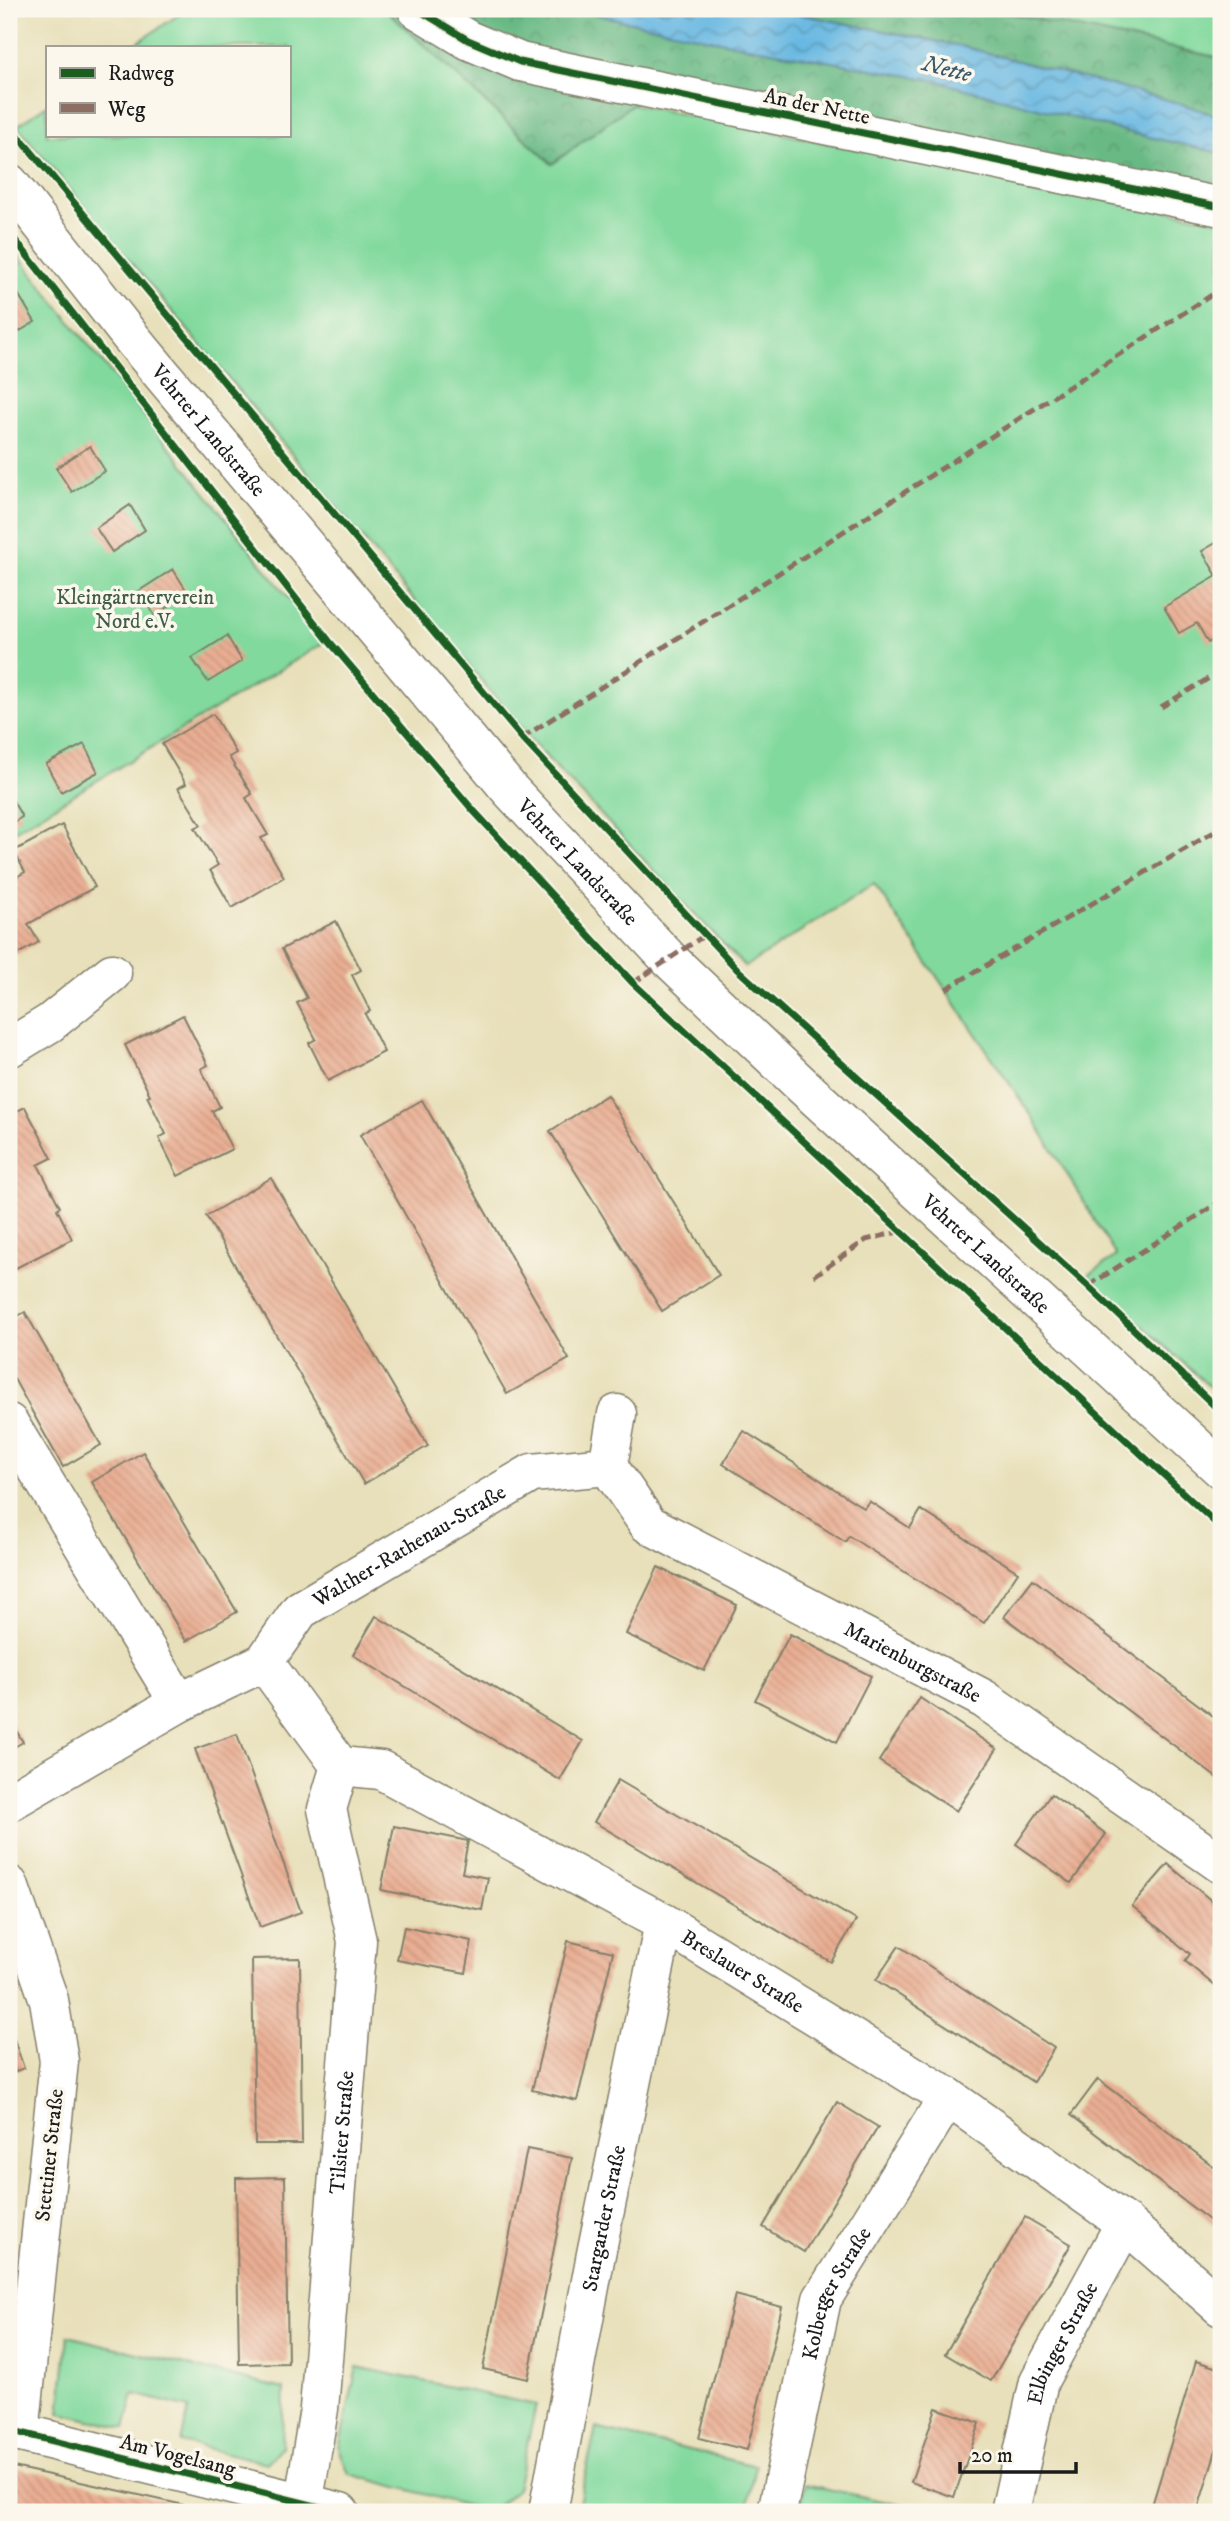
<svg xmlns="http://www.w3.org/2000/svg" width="1230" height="2521" font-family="'IM FELL DW Pica',serif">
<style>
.green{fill:#81d99d;stroke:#4e7a5c;stroke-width:2}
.forest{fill:url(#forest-crowns);stroke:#426a50;stroke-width:2}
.water{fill:url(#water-waves);stroke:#426a7f;stroke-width:2}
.building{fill:url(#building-back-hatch)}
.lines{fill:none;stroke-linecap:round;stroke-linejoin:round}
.minor-casing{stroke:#827e6b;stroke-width:41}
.major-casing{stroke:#827e6b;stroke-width:41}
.minor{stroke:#fff;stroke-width:38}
.major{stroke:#fff;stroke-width:38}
.quiet{stroke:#8d6e63;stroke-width:5;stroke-dasharray:10 5;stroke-linecap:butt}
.cycleway-casing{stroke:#fbf7ec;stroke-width:11}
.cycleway{stroke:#1b5e20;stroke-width:7}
.labels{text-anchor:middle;stroke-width:7;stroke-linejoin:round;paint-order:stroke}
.street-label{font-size:21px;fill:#1c1c1c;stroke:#fbf7ec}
.park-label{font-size:21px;fill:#3f5e49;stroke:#fbf7ec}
.water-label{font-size:23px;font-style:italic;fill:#3a5a6b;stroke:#fbf7ec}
</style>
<defs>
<pattern id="forest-crowns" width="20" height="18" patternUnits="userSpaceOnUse" patternTransform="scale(1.75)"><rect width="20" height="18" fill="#68b984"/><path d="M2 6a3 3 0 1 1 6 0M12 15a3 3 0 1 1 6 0" fill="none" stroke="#5a9e71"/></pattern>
<pattern id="water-waves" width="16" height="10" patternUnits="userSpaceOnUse" patternTransform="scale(1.75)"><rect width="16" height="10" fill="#67b8e2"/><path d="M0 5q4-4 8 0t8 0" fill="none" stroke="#5495b6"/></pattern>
<pattern id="building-back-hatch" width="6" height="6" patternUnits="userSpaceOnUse" patternTransform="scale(1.75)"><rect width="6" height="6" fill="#e9ae93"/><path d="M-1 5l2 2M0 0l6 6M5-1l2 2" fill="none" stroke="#c7957e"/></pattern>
</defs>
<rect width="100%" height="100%" fill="#fbf7ec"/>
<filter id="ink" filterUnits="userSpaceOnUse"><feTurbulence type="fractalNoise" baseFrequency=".0143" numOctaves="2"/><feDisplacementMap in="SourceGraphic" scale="14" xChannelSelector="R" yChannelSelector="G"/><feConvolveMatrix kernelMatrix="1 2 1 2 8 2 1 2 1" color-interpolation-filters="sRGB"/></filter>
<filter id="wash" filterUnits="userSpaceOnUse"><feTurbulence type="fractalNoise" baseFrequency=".00686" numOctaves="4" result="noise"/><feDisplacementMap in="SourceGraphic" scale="28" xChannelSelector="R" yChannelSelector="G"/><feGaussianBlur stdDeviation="1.57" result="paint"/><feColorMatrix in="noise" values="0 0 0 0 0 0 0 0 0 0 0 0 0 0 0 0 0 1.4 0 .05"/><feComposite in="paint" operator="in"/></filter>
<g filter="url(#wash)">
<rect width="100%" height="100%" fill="#e8e0ba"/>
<g class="green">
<path d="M187,9H385L552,164L632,104L1221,221V1397L1087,1276L1116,1256L1037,1124L874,884L745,967L537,747L17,126L47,105V135H289V47H131Z"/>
<path d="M989,9H1221V58Z"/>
<path d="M9,244L324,643L9,834Z"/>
<path d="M68,2336L284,2389L282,2447L267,2463L181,2442L189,2408L134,2394L125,2428L60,2413Z"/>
<path d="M357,2367L536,2405L517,2489L491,2512L349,2474L339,2448Z"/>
<path d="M596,2428L756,2466L746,2512H643L633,2510L632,2512H580L578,2507Z"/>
<path d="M805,2484L934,2512H798Z"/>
</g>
<path class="forest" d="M385,9H989L1221,58V193L670,76L552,164Z"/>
<path class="water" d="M570,9H773L961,46L1179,103L1221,117V153L1135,134L932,80L743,46Z"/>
<g id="blocks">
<g class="building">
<path d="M17,292L35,322L15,334L9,324V296Z"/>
<path d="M90,446L105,471L72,492L56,468Z"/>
<path d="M130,505L145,530L112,552L96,528Z"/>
<path d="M1221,540V636L1208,643L1197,623L1179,633L1164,607L1217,576L1202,551Z"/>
<path d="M173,569L188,593L155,616L139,591Z"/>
<path d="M227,636L242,661L208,682L192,658Z"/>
<path d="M213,714L236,753L229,757L252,794L246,798L268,835L261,838L284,877L232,908L210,870L218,865L195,828L201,825L178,788L186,784L162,744Z"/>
<path d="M84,744L98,772L61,792L46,764Z"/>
<path d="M9,794L22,817L9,825Z"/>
<path d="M62,825L95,887L28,924L39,942L9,959V881L25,872L14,851Z"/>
<path d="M336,921L361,970L352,975L370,1011L365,1014L384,1052L328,1081L309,1043L316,1039L297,1003L307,998L282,949Z"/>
<path d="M183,1015L208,1065L201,1069L220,1107L212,1111L232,1149L178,1176L159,1138L166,1134L147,1096L150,1095L125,1045Z"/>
<path d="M607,1095L719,1275L662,1311L550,1131Z"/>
<path d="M422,1100L569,1359L507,1394L360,1135Z"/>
<path d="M25,1107L52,1158L38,1165L60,1207L57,1209L72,1239L12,1270L9,1263V1115Z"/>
<path d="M271,1178L428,1446L364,1484L206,1216Z"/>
<path d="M25,1312L101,1445L63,1467L9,1370V1321Z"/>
<path d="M744,1431L864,1508L869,1501L910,1528L921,1510L1018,1572L984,1623L849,1536L845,1542L723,1464Z"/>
<path d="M143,1452L237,1612L186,1641L92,1482Z"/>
<path d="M658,1567L737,1605L704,1671L626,1634Z"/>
<path d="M1033,1579L1221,1722V1781L1004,1617Z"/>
<path d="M376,1616L583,1741L560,1780L353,1655Z"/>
<path d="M790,1634L871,1676L837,1742L755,1700Z"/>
<path d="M920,1698L997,1749L956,1811L879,1761Z"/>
<path d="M9,1719L23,1742L9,1750Z"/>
<path d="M237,1734L301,1912L260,1927L195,1749Z"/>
<path d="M618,1780L856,1920L831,1962L594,1822Z"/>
<path d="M1051,1794L1106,1834L1071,1883L1016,1844Z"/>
<path d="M394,1826L468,1841L462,1873L488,1878L482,1910L381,1890Z"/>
<path d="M1168,1864L1221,1909V1918L1217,1923L1221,1927V1979L1215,1986L1185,1961L1190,1954L1132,1906Z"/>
<path d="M404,1927L472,1941L466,1973L397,1960Z"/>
<path d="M568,1941L613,1952L577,2101L532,2090Z"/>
<path d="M899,1946L1054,2048L1033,2082L876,1980Z"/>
<path d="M300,1958L302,2144H255L252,1959Z"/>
<path d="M9,2025L24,2068L9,2074Z"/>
<path d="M1098,2079L1221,2172V2229L1071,2115Z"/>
<path d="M837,2102L878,2127L804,2252L763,2227Z"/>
<path d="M527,2149L572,2158L528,2379L483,2369Z"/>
<path d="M285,2177L288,2363L239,2364L236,2178Z"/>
<path d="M1025,2217L1071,2244L991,2381L945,2354Z"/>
<path d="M735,2295L782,2307L747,2450L699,2438Z"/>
<path d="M1196,2361L1221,2369V2434L1197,2512H1150Z"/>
<path d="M936,2408L980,2423L954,2497L911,2482Z"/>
<path d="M9,2466L211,2511V2512H9Z"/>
</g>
</g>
</g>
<g filter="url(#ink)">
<use href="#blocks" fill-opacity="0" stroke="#827e6b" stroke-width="2"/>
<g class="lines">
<g class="minor-casing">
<g id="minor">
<path d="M417,9L468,40L520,62L1221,207"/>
<path d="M9,1048L50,1023L112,973"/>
<path d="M9,1423L179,1703"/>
<path id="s1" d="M608,1466L648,1524L984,1699L1221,1864"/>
<path id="s2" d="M264,1662L340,1766L381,1770L664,1923L948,2097L1125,2223L1221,2307"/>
<path id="s3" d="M9,1802L179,1703L264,1662L300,1610L532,1473L608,1466L617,1414"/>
<path d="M9,1885L49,2000L59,2061L20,2433"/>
<path d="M9,2430L340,2512"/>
<path id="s4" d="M302,2512L319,2409L357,1941L327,1809L340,1766"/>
<path id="s5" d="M548,2512L596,2254L664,1923"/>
<path id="s6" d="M777,2512L822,2299L948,2097"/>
<path id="s7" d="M1010,2512L1039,2381L1125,2223"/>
</g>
</g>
<g class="major-casing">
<g id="major">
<path id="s8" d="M9,183L129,335L510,790L669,959L804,1087L1221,1469"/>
</g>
</g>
<use href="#minor" class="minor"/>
<use href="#major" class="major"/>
<g class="quiet">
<path d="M1161,707L1221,671"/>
<path d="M522,738L1221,289"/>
<path d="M633,983L705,935"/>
<path d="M946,989L1221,828"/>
<path d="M814,1276L866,1240L902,1231"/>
<path d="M1088,1286L1221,1201"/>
</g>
<g class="cycleway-casing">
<g id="cycleway">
<path d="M417,9L468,40L520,62L1221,207"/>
<path d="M9,125L522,738L738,970L1088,1286L1221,1412"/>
<path d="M9,232L329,641L472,809L633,983L1221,1528"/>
<path d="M9,2430L340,2512"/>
</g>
</g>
<use href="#cycleway" class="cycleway"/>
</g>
</g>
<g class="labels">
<g class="street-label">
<text transform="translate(817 106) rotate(12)" y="7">An der Nette</text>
<text dy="7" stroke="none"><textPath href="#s8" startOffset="318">Vehrter Landstraße</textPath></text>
<text dy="7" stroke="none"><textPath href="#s8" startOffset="886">Vehrter Landstraße</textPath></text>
<text dy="7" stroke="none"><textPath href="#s8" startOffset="1452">Vehrter Landstraße</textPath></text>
<text dy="7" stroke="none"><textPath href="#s3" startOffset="481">Walther-Rathenau-Straße</textPath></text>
<text dy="7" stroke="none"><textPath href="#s1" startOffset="369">Marienburgstraße</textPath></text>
<text dy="7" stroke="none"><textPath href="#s2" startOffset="584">Breslauer Straße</textPath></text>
<text dy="7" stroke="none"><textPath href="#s4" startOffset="382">Tilsiter Straße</textPath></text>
<text transform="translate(49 2155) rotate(-84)" y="7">Stettiner Straße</text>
<text dy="7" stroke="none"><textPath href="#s5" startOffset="299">Stargarder Straße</textPath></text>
<text dy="7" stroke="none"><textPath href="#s6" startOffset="228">Kolberger Straße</textPath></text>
<text dy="7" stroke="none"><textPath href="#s7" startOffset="178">Elbinger Straße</textPath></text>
<text transform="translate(178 2455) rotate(14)" y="7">Am Vogelsang</text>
</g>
<g class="park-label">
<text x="135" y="604">Kleingärtnerverein<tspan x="135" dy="24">Nord e.V.</tspan></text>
</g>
<g class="water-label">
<text transform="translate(947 68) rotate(14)" y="8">Nette</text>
</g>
</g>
<rect width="1230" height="2521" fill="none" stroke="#fbf7ec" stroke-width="35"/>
<rect x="46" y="46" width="245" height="91" fill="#fbf7ec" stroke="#a29f99" stroke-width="2"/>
<rect x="60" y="68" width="35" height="10" fill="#1b5e20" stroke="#a29f99" stroke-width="2"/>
<text x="108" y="80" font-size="21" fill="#1c1c1c">Radweg</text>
<rect x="60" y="103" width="35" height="10" fill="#8d6e63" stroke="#a29f99" stroke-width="2"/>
<text x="108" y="116" font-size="21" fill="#1c1c1c">Weg</text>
<path d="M960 2462v10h116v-10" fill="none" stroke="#1c1c1c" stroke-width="3.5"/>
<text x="971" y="2462" font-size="21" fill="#1c1c1c" stroke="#fbf7ec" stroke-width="5" paint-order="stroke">20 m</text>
</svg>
